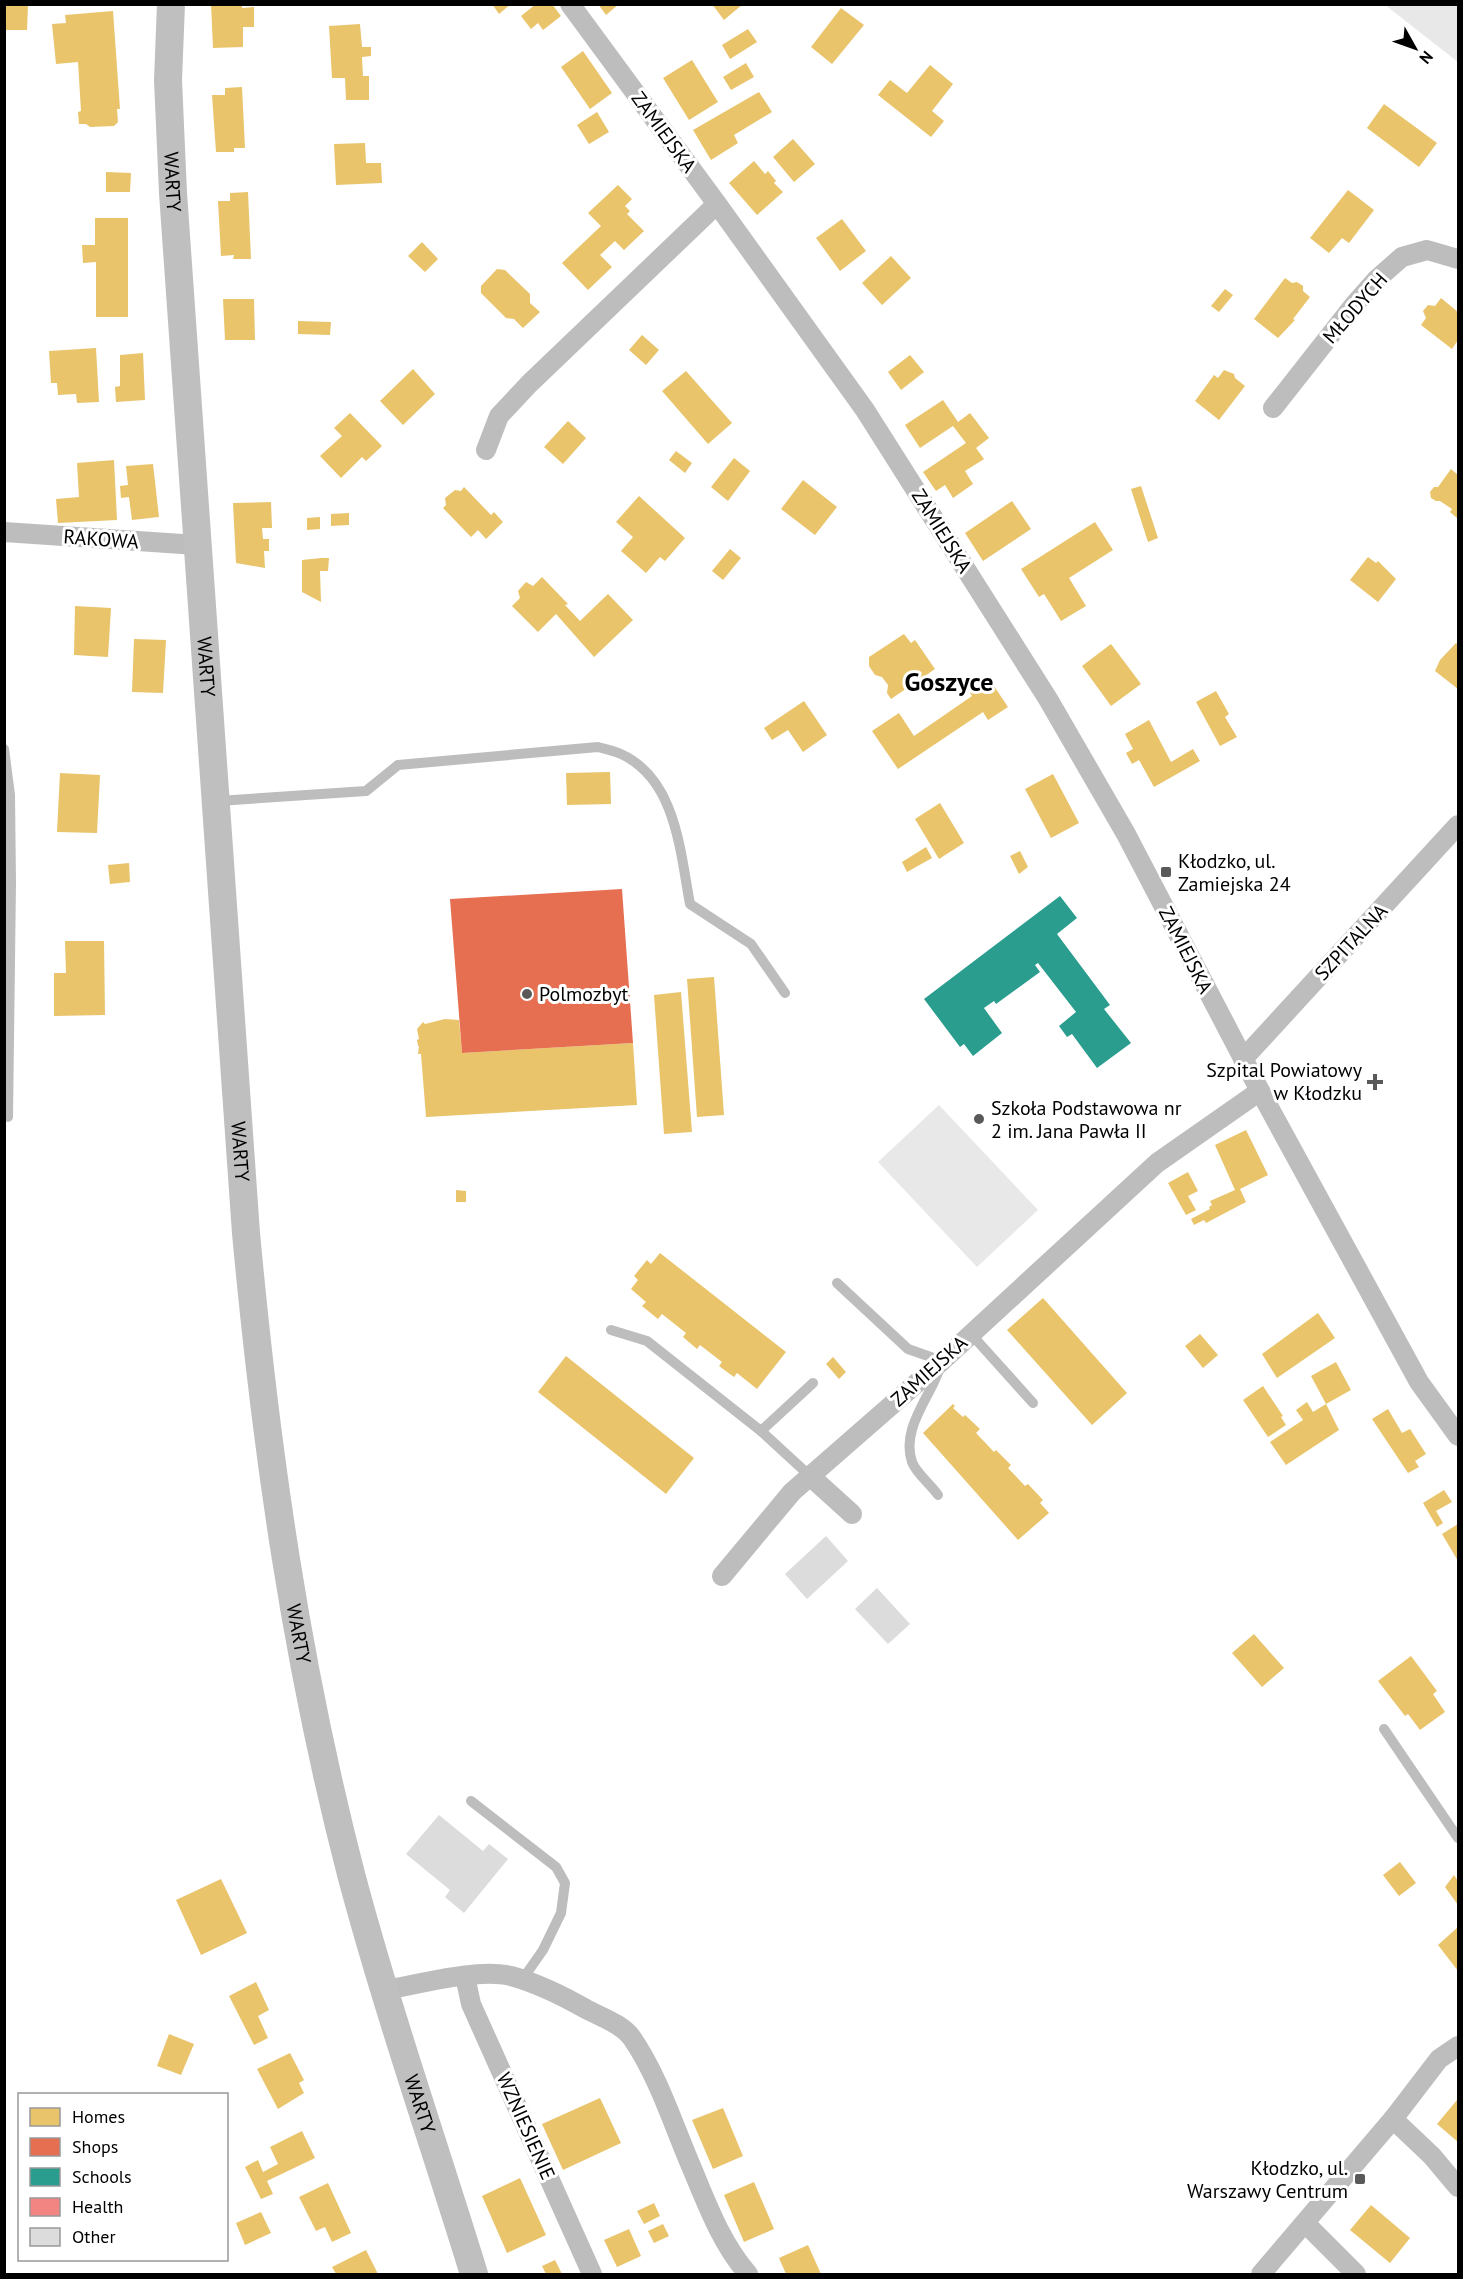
<svg xmlns="http://www.w3.org/2000/svg" width="1463" height="2279" font-family="'PT Sans',sans-serif">
<style>
.green{fill:#e8e8e8}
.homes{fill:#e9c46a}
.shops{fill:#e76f51}
.schools{fill:#2a9d8f}
.health{fill:#f28482}
.building{fill:#dcdcdc}
.lines{fill:none;stroke-linecap:round;stroke-linejoin:round}
.service{stroke:#bdbdbd;stroke-width:10}
.minor{stroke:#bdbdbd;stroke-width:20}
.secondary{stroke:#bfbfbf;stroke-width:28}
.poi-dot{fill:#595959;stroke:#fff;stroke-width:2}
.labels{text-anchor:middle;stroke-width:6;stroke-linejoin:round;paint-order:stroke}
.street-label{font-size:20px;fill:#000;stroke:#fff}
.poi-label{font-size:20px;fill:#000;stroke:#fff;text-anchor:start}
.district-label{font-size:26px;font-weight:bold;fill:#000;stroke:#fff}
</style>
<rect width="100%" height="100%" fill="#fff"/>
<g class="green">
<path d="M1385,5H1458V62L1389,8Z"/>
<path d="M939,1105L1038,1210L977,1267L878,1162Z"/>
</g>
<g class="homes">
<path d="M4,4H28L27,30H4Z"/>
<path d="M211,4H242V8L254,7V27H243V47L213,48Z"/>
<path d="M492,4H511L499,14Z"/>
<path d="M536,4H552L561,16L543,30L538,23L531,29L521,16Z"/>
<path d="M598,4H619L606,15Z"/>
<path d="M712,4H743L724,20Z"/>
<path d="M841,8L864,25L832,64L811,47Z"/>
<path d="M113,11L120,109H117L118,122L114,126L90,127L86,124H79L78,112L81,111L78,62L56,64L52,24L66,23L65,15Z"/>
<path d="M360,24L362,47H371V56L362,57L363,76H369V100H346L345,78H332L329,26Z"/>
<path d="M748,29L757,42L730,59L722,45Z"/>
<path d="M583,51L612,93L590,109L561,67Z"/>
<path d="M692,60L718,102L689,120L663,78Z"/>
<path d="M746,63L754,77L731,90L723,77Z"/>
<path d="M930,65L953,84L932,111L944,121L931,137L878,95L890,80L907,93Z"/>
<path d="M242,87L245,148H234V152H216L212,95H225V88Z"/>
<path d="M759,92L772,112L734,135L738,143L711,160L693,130Z"/>
<path d="M1384,104L1437,143L1419,167L1367,128Z"/>
<path d="M597,112L609,132L589,144L577,125Z"/>
<path d="M793,139L815,164L794,182L773,157Z"/>
<path d="M365,143L366,163H381L382,183L336,185L334,144Z"/>
<path d="M754,161L765,174L768,171L776,181L774,183L783,192L757,215L729,183Z"/>
<path d="M106,172L131,173L130,192H106Z"/>
<path d="M618,185L632,199L625,206L630,211L627,214L644,231L624,250L615,241L600,255L612,267L588,290L562,263L601,226L588,213Z"/>
<path d="M1348,190L1374,210L1349,243L1342,238L1329,253L1310,238Z"/>
<path d="M248,192L251,259H233L234,255L221,256L218,201H230V193Z"/>
<path d="M95,218H128V317H96V262L83,263L82,245H95Z"/>
<path d="M842,219L866,251L840,271L816,238Z"/>
<path d="M422,242L438,259L425,272L408,256Z"/>
<path d="M891,256L911,278L882,305L862,283Z"/>
<path d="M497,269L505,270L530,294V303L540,312L523,328L514,319L506,318L481,293V286Z"/>
<path d="M1285,278L1292,283L1297,282L1303,286V291L1310,297L1293,319L1295,320L1278,338L1254,319Z"/>
<path d="M1225,289L1233,295L1219,312L1211,306Z"/>
<path d="M1441,298L1458,312V340L1452,349L1421,325L1426,318L1423,311L1428,305L1435,306Z"/>
<path d="M223,299H254L255,340H225Z"/>
<path d="M298,321L331,322L330,335L298,334Z"/>
<path d="M642,335L659,350L646,365L629,350Z"/>
<path d="M96,348L99,402L77,403L76,394L58,395L57,383H51L49,351Z"/>
<path d="M143,353L145,400L116,402L115,387L120,386V355Z"/>
<path d="M910,355L924,372L901,390L888,372Z"/>
<path d="M413,369L435,394L403,425L380,401Z"/>
<path d="M1224,370L1234,374L1235,378L1245,386L1219,420L1195,401L1214,375L1218,378Z"/>
<path d="M686,371L732,423L708,444L662,391Z"/>
<path d="M943,400L958,422L970,413L989,438L976,448L984,459L965,471L973,484L953,498L945,485L936,491L923,472L966,443L953,426L920,448L905,425Z"/>
<path d="M350,413L382,446L366,461L362,457L341,478L320,456L342,436L334,428Z"/>
<path d="M568,421L586,438L563,464L544,447Z"/>
<path d="M676,451L692,463L685,473L669,460Z"/>
<path d="M734,458L750,471L728,501L711,487Z"/>
<path d="M114,460L117,520L58,523L56,499L79,497L77,463Z"/>
<path d="M153,464L159,517L132,520L129,497L121,498L120,486L128,485L126,466Z"/>
<path d="M1451,469L1458,475L1457,518L1450,512L1452,509L1440,501H1436L1431,498L1430,492L1434,487H1438Z"/>
<path d="M803,480L837,507L815,535L781,509Z"/>
<path d="M1141,486L1158,538L1148,542L1131,489Z"/>
<path d="M464,487L491,515L494,512L503,522L486,539L478,530L471,537L443,508L446,505L445,498L455,490L461,491Z"/>
<path d="M639,496L685,538L665,561L660,557L646,573L621,551L633,537L616,522Z"/>
<path d="M1012,501L1031,529L983,561L965,533Z"/>
<path d="M271,502L272,528H262L263,539H269V551H264L265,568L236,563L233,503Z"/>
<path d="M349,513V525L331,526V514Z"/>
<path d="M320,517V529L307,530V518Z"/>
<path d="M1095,522L1113,550L1069,578L1086,606L1061,621L1044,594L1039,597L1021,569Z"/>
<path d="M730,549L741,558L723,580L712,571Z"/>
<path d="M1368,557L1376,563L1378,561L1396,579L1378,602L1350,580Z"/>
<path d="M321,558H329L328,571H320L321,602L302,592V560Z"/>
<path d="M542,577L568,604L565,605L580,621L608,594L633,620L594,657L556,614L538,632L512,606L520,598L518,591L526,582L533,586Z"/>
<path d="M75,606L111,608L108,657L74,655Z"/>
<path d="M904,634L911,643L915,640L935,669L891,699L887,693L888,685L882,677L875,675L869,666V657Z"/>
<path d="M134,639L166,640L163,693L132,692Z"/>
<path d="M1456,643L1458,645V689L1435,671L1440,660Z"/>
<path d="M1111,644L1141,684L1111,706L1082,666Z"/>
<path d="M990,680L1008,707L988,720L983,712L898,769L872,731L899,713L914,736L972,696L970,693Z"/>
<path d="M1216,691L1229,714L1225,717L1237,737L1220,746L1196,702Z"/>
<path d="M804,701L827,735L803,752L788,730L772,740L764,728Z"/>
<path d="M1149,720L1171,762L1193,749L1200,761L1154,787L1139,760L1132,764L1126,753L1133,749L1125,734Z"/>
<path d="M610,772L611,804L567,805L566,773Z"/>
<path d="M60,773L100,775L97,833L57,832Z"/>
<path d="M1053,774L1079,823L1051,838L1025,789Z"/>
<path d="M940,803L964,843L939,859L915,819Z"/>
<path d="M926,847L932,858L907,872L902,862Z"/>
<path d="M1020,851L1028,867L1019,874L1010,856Z"/>
<path d="M129,863L130,882L110,884L108,865Z"/>
<path d="M65,941H104L105,1015L54,1016V973H66Z"/>
<path d="M714,977L724,1115L697,1117L687,979Z"/>
<path d="M681,992L692,1132L664,1134L654,995Z"/>
<path d="M445,1019L459,1020L462,1053L633,1043L637,1105L426,1117L421,1054H418L419,1046H418L417,1040L419,1039L417,1029L423,1022L425,1024Z"/>
<path d="M1246,1130L1268,1175L1240,1189L1246,1202L1206,1223L1204,1220L1194,1225L1191,1219L1210,1209L1209,1207L1212,1205L1210,1201L1235,1190L1215,1145Z"/>
<path d="M1188,1172L1198,1191L1188,1196L1196,1210L1186,1215L1168,1183Z"/>
<path d="M456,1190L466,1191V1202H456Z"/>
<path d="M660,1253L786,1352L757,1389L737,1373L734,1377L719,1366L722,1362L700,1345L697,1349L683,1337L686,1333L662,1314L658,1319L642,1306L646,1302L631,1289L638,1280L634,1276L647,1260L651,1264Z"/>
<path d="M1043,1298L1127,1393L1092,1425L1007,1330Z"/>
<path d="M1318,1313L1335,1338L1277,1378L1262,1354Z"/>
<path d="M1200,1334L1218,1355L1203,1368L1185,1346Z"/>
<path d="M566,1356L694,1458L666,1494L538,1392Z"/>
<path d="M833,1357L846,1372L839,1379L826,1364Z"/>
<path d="M1336,1362L1351,1390L1326,1404L1311,1376Z"/>
<path d="M1263,1386L1283,1416L1281,1417L1286,1425L1268,1437L1243,1400Z"/>
<path d="M1307,1402L1313,1412L1326,1404L1339,1430L1286,1465L1270,1442L1303,1420L1296,1410Z"/>
<path d="M953,1404L955,1406L953,1408L963,1417L965,1415L980,1429L976,1433L994,1452L996,1450L1011,1465L1008,1468L1025,1486L1028,1484L1043,1500L1040,1503L1049,1513L1018,1540L923,1433Z"/>
<path d="M1388,1409L1402,1433L1410,1429L1426,1454L1415,1461L1419,1467L1408,1473L1372,1419Z"/>
<path d="M1444,1490L1452,1502L1436,1511L1443,1523L1437,1527L1423,1503Z"/>
<path d="M1458,1524V1561L1442,1534Z"/>
<path d="M1254,1634L1284,1668L1262,1687L1232,1653Z"/>
<path d="M1411,1656L1437,1691L1433,1694L1445,1712L1420,1730L1408,1714L1405,1716L1378,1681Z"/>
<path d="M1400,1862L1416,1883L1399,1896L1383,1875Z"/>
<path d="M1454,1875L1458,1881V1905L1445,1887Z"/>
<path d="M221,1879L247,1933L201,1955L176,1900Z"/>
<path d="M1458,1927V1971L1438,1945Z"/>
<path d="M256,1982L269,2010L258,2016L268,2038L254,2045L229,1996Z"/>
<path d="M169,2034L194,2044L181,2075L157,2066Z"/>
<path d="M290,2053L304,2080L299,2083L304,2093L278,2109L257,2069Z"/>
<path d="M600,2098L621,2143L563,2170L542,2124Z"/>
<path d="M1457,2100L1458,2101V2142L1437,2124Z"/>
<path d="M723,2108L743,2156L713,2169L692,2120Z"/>
<path d="M302,2131L315,2158L267,2181L273,2194L261,2199L245,2167L258,2160L263,2172L278,2164L270,2147Z"/>
<path d="M520,2178L546,2235L507,2253L482,2196Z"/>
<path d="M754,2182L774,2229L744,2242L724,2195Z"/>
<path d="M328,2183L351,2233L332,2242L325,2227L316,2231L299,2197Z"/>
<path d="M654,2203L660,2216L644,2224L637,2211Z"/>
<path d="M1371,2205L1410,2238L1390,2263L1350,2230Z"/>
<path d="M261,2212L271,2233L245,2245L236,2223Z"/>
<path d="M663,2224L669,2236L654,2243L648,2231Z"/>
<path d="M629,2229L641,2256L617,2267L604,2240Z"/>
<path d="M808,2245L821,2274H786L779,2258Z"/>
<path d="M366,2250L378,2274H336L332,2267Z"/>
<path d="M555,2260L562,2274H546L542,2266Z"/>
</g>
<path class="shops" d="M622,889L633,1043L462,1053L450,899Z"/>
<path class="schools" d="M1060,896L1077,918L1057,934L1110,1005L1104,1009L1131,1043L1097,1068L1072,1034L1067,1037L1059,1026L1076,1012L1038,963L1035,965L1040,972L996,1004L994,1001L984,1008L1002,1033L973,1056L964,1044L960,1047L924,999Z"/>
<path class="health" d="M1306,1086L1310,1093L1298,1101L1293,1093Z"/>
<g class="building">
<path d="M826,1536L848,1561L807,1599L785,1574Z"/>
<path d="M877,1588L910,1624L888,1644L855,1609Z"/>
<path d="M439,1815L483,1851L489,1844L508,1859L464,1913L445,1897L450,1890L406,1854Z"/>
</g>
<g class="lines">
<g class="service">
<path d="M4,749L10,795L11,883L8,1117"/>
<path d="M218,801L366,791L398,765L598,747C606,749 614,751 621,754C676,779 680,851 690,904L751,944L785,993"/>
<path d="M837,1283L908,1349L942,1361C934,1394 900,1426 912,1462C916,1473 931,1485 938,1495"/>
<path d="M611,1330L647,1341L761,1431L810,1476"/>
<path d="M971,1334L1033,1403"/>
<path d="M761,1431L813,1383"/>
<path d="M1384,1729L1458,1838"/>
<path d="M471,1801L556,1867L565,1883L561,1913L543,1950L522,1980"/>
</g>
<g class="minor">
<path d="M570,4L717,204L865,410L1048,699L1126,834L1260,1091L1419,1382L1458,1436"/>
<path d="M1273,408L1354,305L1377,279L1402,257L1427,250L1458,259"/>
<path d="M486,450L499,416L529,384L717,204"/>
<path d="M4,532L197,545"/>
<path d="M1243,1059L1458,825"/>
<path d="M810,1476L852,1514"/>
<path d="M722,1576L792,1492L942,1361L1157,1163L1260,1091"/>
<path d="M465,1976L471,2004L592,2274"/>
<path d="M385,1990C420,1984 477,1968 511,1976C537,1983 563,1996 586,2009C601,2017 622,2024 632,2038C658,2076 673,2124 691,2166C707,2204 721,2243 748,2274"/>
<path d="M1393,2119L1432,2156L1458,2187"/>
<path d="M1305,2223L1356,2274"/>
<path d="M1261,2274L1393,2119L1439,2059L1458,2046"/>
</g>
<path class="secondary" id="s1" d="M171,4L168,80L173,193L246,1233C266,1450 296,1662 351,1874C387,2009 433,2141 474,2274"/>
</g>
<g class="poi-dot">
<rect x="1160" y="866" width="12" height="12" rx="3"/>
<circle cx="527" cy="994" r="6"/>
<path d="M1372 1073h6v6h6v6h-6v6h-6v-6h-6v-6h6z"/>
<circle cx="979" cy="1119" r="6"/>
<rect x="1354" y="2173" width="12" height="12" rx="3"/>
</g>
<g class="labels">
<g class="street-label">
<text transform="translate(664 132) rotate(54)" y="7">ZAMIEJSKA</text>
<text dy="7" stroke="none"><textPath href="#s1" startOffset="178">WARTY</textPath></text>
<text transform="translate(1355 308) rotate(-49)" y="7">MŁODYCH</text>
<text transform="translate(942 531) rotate(58)" y="7">ZAMIEJSKA</text>
<text transform="translate(101 539) rotate(4)" y="7">RAKOWA</text>
<text dy="7" stroke="none"><textPath href="#s1" startOffset="664">WARTY</textPath></text>
<text transform="translate(1351 942) rotate(-47)" y="7">SZPITALNA</text>
<text transform="translate(1186 950) rotate(63)" y="7">ZAMIEJSKA</text>
<text dy="7" stroke="none"><textPath href="#s1" startOffset="1150">WARTY</textPath></text>
<text transform="translate(929 1371) rotate(-42)" y="7">ZAMIEJSKA</text>
<text dy="7" stroke="none"><textPath href="#s1" startOffset="1636">WARTY</textPath></text>
<text dy="7" stroke="none"><textPath href="#s1" startOffset="2122">WARTY</textPath></text>
<text transform="translate(526 2126) rotate(66)" y="7">WZNIESIENIE</text>
</g>
<g class="poi-label">
<text x="1178" y="868">Kłodzko, ul.<tspan x="1178" dy="23">Zamiejska 24</tspan></text>
<text x="539" y="1001">Polmozbyt</text>
<text x="1362" y="1077" text-anchor="end">Szpital Powiatowy<tspan x="1362" dy="23">w Kłodzku</tspan></text>
<text x="991" y="1115">Szkoła Podstawowa nr<tspan x="991" dy="23">2 im. Jana Pawła II</tspan></text>
<text x="1348" y="2175" text-anchor="end">Kłodzko, ul.<tspan x="1348" dy="23">Warszawy Centrum</tspan></text>
</g>
<g class="district-label">
<text x="949" y="691">Goszyce</text>
</g>
</g>
<rect width="1463" height="2279" fill="none" stroke="#000000" stroke-width="12"/>
<rect x="18" y="2093" width="210" height="168" fill="#ffffff" stroke="#999999" stroke-width="1.5"/>
<rect x="30" y="2108" width="30" height="18" fill="#e9c46a" stroke="#999999" stroke-width="1.5"/>
<text x="72" y="2123" font-size="18" fill="#000000">Homes</text>
<rect x="30" y="2138" width="30" height="18" fill="#e76f51" stroke="#999999" stroke-width="1.5"/>
<text x="72" y="2153" font-size="18" fill="#000000">Shops</text>
<rect x="30" y="2168" width="30" height="18" fill="#2a9d8f" stroke="#999999" stroke-width="1.5"/>
<text x="72" y="2183" font-size="18" fill="#000000">Schools</text>
<rect x="30" y="2198" width="30" height="18" fill="#f28482" stroke="#999999" stroke-width="1.5"/>
<text x="72" y="2213" font-size="18" fill="#000000">Health</text>
<rect x="30" y="2228" width="30" height="18" fill="#dcdcdc" stroke="#999999" stroke-width="1.5"/>
<text x="72" y="2243" font-size="18" fill="#000000">Other</text>
<g transform="translate(1415 48) rotate(130)" stroke="#ffffff" stroke-width="4.5" paint-order="stroke">
<path d="M0-4.5L10 22L0 15L-10 22Z" fill="#000000"/>
<text y="-9" font-size="16" font-weight="bold" text-anchor="middle" fill="#000000">N</text>
</g>
</svg>
